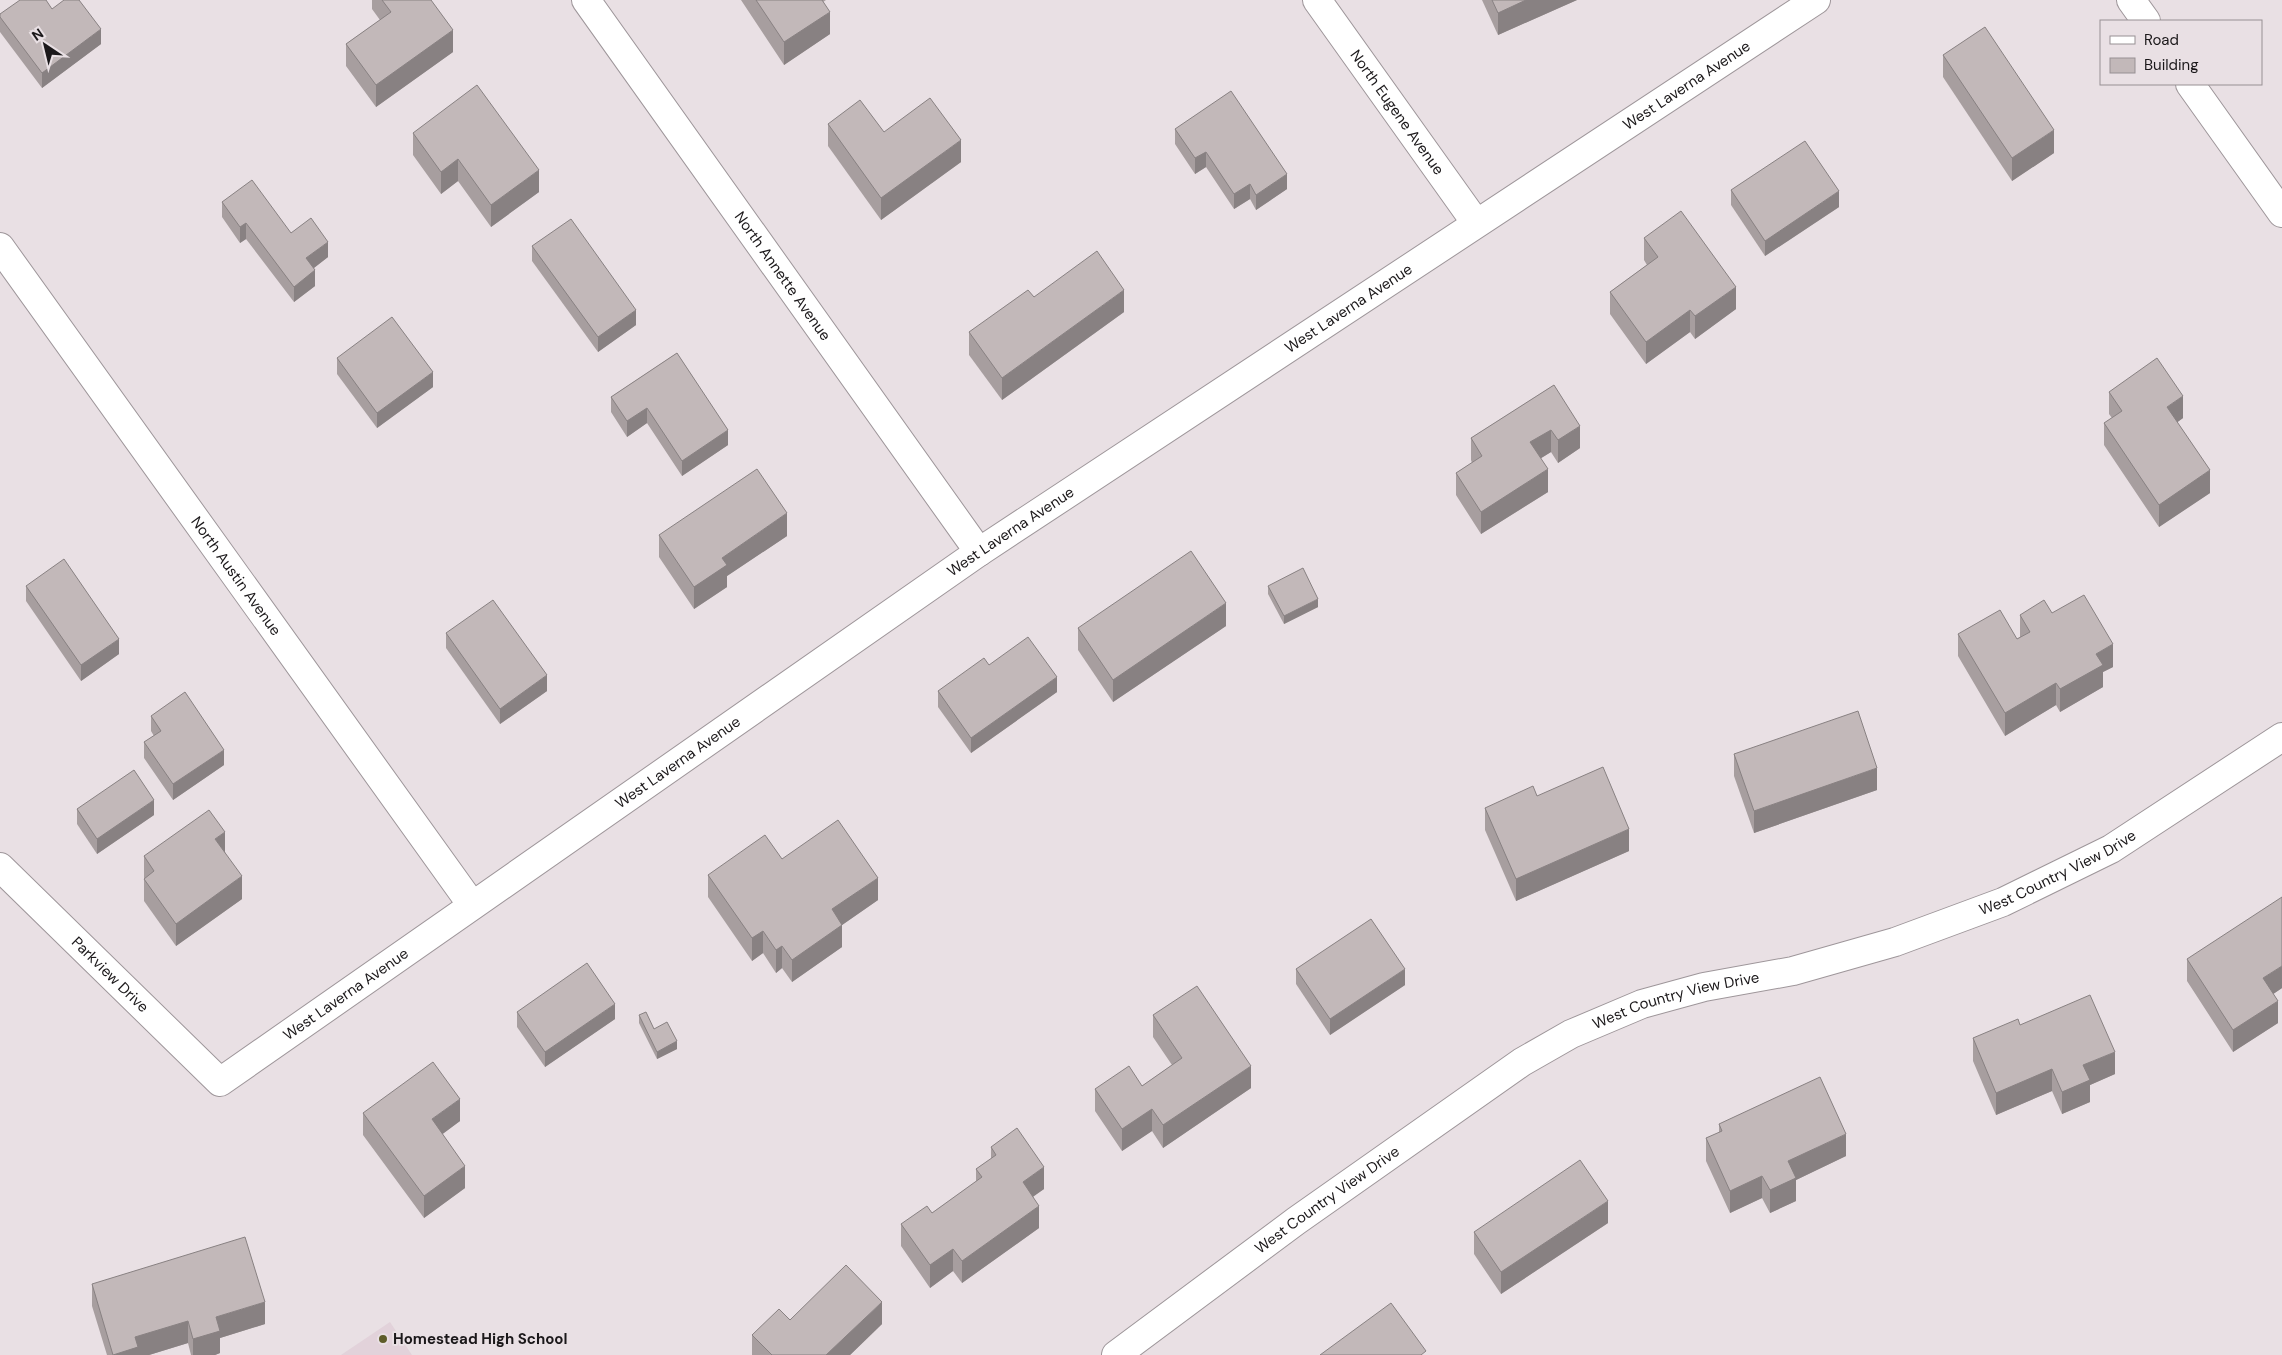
<svg xmlns="http://www.w3.org/2000/svg" width="2282" height="1355" font-family="'DM Sans',sans-serif">
<style>
.built{fill:#e2d2da}
.lines{fill:none;stroke-linecap:round;stroke-linejoin:round}
.minor-casing{stroke:#9e969a;stroke-width:30}
.tertiary-casing{stroke:#9e969a;stroke-width:30}
.minor{stroke:#fff;stroke-width:28}
.tertiary{stroke:#fff;stroke-width:28}
.wall{fill:#a79e9f}
.shaded-wall{fill:#888182}
.building{fill:#c2b8b9;stroke:#888182}
.poi-dot{fill:#5e5c29;stroke:#e9e0e4;stroke-width:2}
.labels{text-anchor:middle;stroke-width:4;stroke-linejoin:round;paint-order:stroke}
.street-label{font-size:15px;fill:#1b181a;stroke:#e9e0e4}
.poi-label{font-size:15px;font-weight:bold;fill:#1b181a;stroke:#e9e0e4;text-anchor:start}
</style>
<rect width="100%" height="100%" fill="#e9e0e4"/>
<path class="built" d="M390,1322L412,1355H341Z"/>
<g class="lines">
<g class="minor-casing">
<g id="minor">
<path id="s1" d="M586,0L979,552"/>
<path id="s2" d="M1317,0L1476,223"/>
<path id="s3" d="M0,247L472,905"/>
<path id="s4" d="M0,867L220,1082L979,552L1816,0"/>
<path id="s5" d="M1116,1355L1296,1221L1522,1062L1571,1034L1642,1004L1704,987L1793,971L1895,942L2003,902L2111,849L2282,737"/>
</g>
</g>
<g class="tertiary-casing">
<g id="tertiary">
<path d="M2131,0L2146,21"/>
<path d="M2190,84L2282,213"/>
</g>
</g>
<use href="#minor" class="minor"/>
<use href="#tertiary" class="tertiary"/>
</g>
<g class="wall">
<path d="M372,0H431L453,52L376,107L346,66V44L380,20L372,9Z"/>
<path d="M741,0H826L823,2L830,34L784,65Z"/>
<path d="M1482,0H1577L1498,35Z"/>
<path d="M52,9L101,44L42,88L0,32V14Z"/>
<path d="M1943,55L2054,153L2012,181L1943,77Z"/>
<path d="M828,124L884,132L961,162L881,220L828,146Z"/>
<path d="M1175,129L1287,189L1256,210L1250,199L1234,209L1206,167L1195,174L1175,144Z"/>
<path d="M413,133L539,192L491,227L458,181L441,194L413,155Z"/>
<path d="M1731,190L1839,207L1765,256L1731,205Z"/>
<path d="M222,202L291,233L328,257L314,268L315,286L294,302L246,239L240,243L222,217Z"/>
<path d="M1644,238L1736,309L1695,339L1690,332L1646,364L1610,314V292L1647,265L1644,260Z"/>
<path d="M532,246L636,325L598,352L532,261Z"/>
<path d="M1034,297L1124,312L1002,400L969,355V332Z"/>
<path d="M677,353L728,445L682,476L647,423L627,437L611,412V397Z"/>
<path d="M337,358L433,387L377,428L337,374Z"/>
<path d="M1554,385L1580,448L1558,463L1551,452L1541,458L1548,492L1481,534L1456,495V473L1472,463L1471,460V438Z"/>
<path d="M2109,392L2183,418L2177,422L2210,493L2159,527L2104,445V423L2112,418L2109,414Z"/>
<path d="M659,535L787,536L727,576V587L694,609L659,557Z"/>
<path d="M26,586L119,654L81,681L26,601Z"/>
<path d="M1268,586L1318,607L1284,624L1268,594Z"/>
<path d="M2052,613L2113,667L2103,672V687L2060,712L2056,705L2005,736L1958,656V634L2017,639L2020,637V615Z"/>
<path d="M1226,626L1113,702L1078,650V628Z"/>
<path d="M446,633L547,691L500,724L446,648Z"/>
<path d="M989,665L1057,692L971,753L938,707V691Z"/>
<path d="M151,716L224,765L173,800L144,758V742L154,736L151,731Z"/>
<path d="M1734,754L1877,790L1754,833L1734,776Z"/>
<path d="M1537,796L1629,851L1516,901L1485,830V808Z"/>
<path d="M77,809L154,815L97,854L77,824Z"/>
<path d="M225,852L242,899L176,946L144,901V856Z"/>
<path d="M782,859L878,900L842,925V947L792,982L782,968L776,973L763,953L752,961L708,897V875Z"/>
<path d="M2187,959L2282,988L2273,994L2278,1023L2233,1052L2187,981Z"/>
<path d="M1296,969L1405,985L1330,1035L1296,984Z"/>
<path d="M517,1012L615,1019L545,1067L517,1027Z"/>
<path d="M639,1015L654,1029L677,1049L657,1059L639,1023Z"/>
<path d="M1153,1015L1251,1088L1163,1148L1152,1131L1122,1151L1095,1111V1089L1142,1086L1172,1065L1153,1037Z"/>
<path d="M2020,1025L2115,1074L2090,1085V1102L2062,1114L2052,1091L1996,1115L1973,1061V1038Z"/>
<path d="M363,1113L460,1121L442,1134L465,1188L424,1218L363,1135Z"/>
<path d="M1719,1124L1846,1156L1796,1180V1201L1770,1213L1762,1198L1730,1213L1706,1161V1138L1719,1133Z"/>
<path d="M991,1147L1044,1189L1033,1196L1039,1228L962,1283L953,1271L930,1288L901,1246V1224L932,1213L976,1182V1169L991,1159Z"/>
<path d="M1608,1223L1501,1294L1474,1254V1232Z"/>
<path d="M92,1284L265,1324L220,1338V1353L215,1355H191L188,1343L149,1355H107L92,1306Z"/>
<path d="M790,1320L882,1324L850,1355H752V1335Z"/>
</g>
<g class="shaded-wall">
<path d="M1526,0H1577L1498,35V13Z"/>
<path d="M830,12V34L784,65V42Z"/>
<path d="M101,29V44L42,88V73Z"/>
<path d="M453,30V52L376,107V85Z"/>
<path d="M2054,130V153L2012,181V158Z"/>
<path d="M961,140V162L881,220V198Z"/>
<path d="M1206,152V167L1195,174V158Z"/>
<path d="M458,159V181L441,194V172Z"/>
<path d="M539,170V192L491,227V205Z"/>
<path d="M1287,174V189L1256,210V195Z"/>
<path d="M1250,184V199L1234,209V194Z"/>
<path d="M1839,191V207L1765,256V241Z"/>
<path d="M246,223V239L240,243V227Z"/>
<path d="M328,242V257L306,274V258Z"/>
<path d="M315,270V286L294,302V287Z"/>
<path d="M1736,287V309L1695,339V316Z"/>
<path d="M1124,290V312L1002,400V378Z"/>
<path d="M636,310V325L598,352V337Z"/>
<path d="M1690,310V332L1646,364V342Z"/>
<path d="M433,372V387L377,428V413Z"/>
<path d="M2183,396V418L2167,430V407Z"/>
<path d="M647,408V423L627,437V421Z"/>
<path d="M1580,426V448L1558,463V440Z"/>
<path d="M728,430V445L682,476V461Z"/>
<path d="M1551,430V452L1530,465V442Z"/>
<path d="M1548,469V492L1481,534V512Z"/>
<path d="M2210,470V493L2159,527V505Z"/>
<path d="M787,513V536L727,576V587L694,609V587L722,558Z"/>
<path d="M1318,599V607L1284,624V616Z"/>
<path d="M1226,603V626L1113,702V680Z"/>
<path d="M119,639V654L81,681V665Z"/>
<path d="M2113,644V667L2103,672V687L2060,712V689L2096,654Z"/>
<path d="M547,675V691L500,724V709Z"/>
<path d="M1057,677V692L971,753V738Z"/>
<path d="M2056,683V705L2005,736V713Z"/>
<path d="M224,750V765L173,800V784Z"/>
<path d="M1877,768V790L1754,833V811Z"/>
<path d="M154,800V815L97,854V839Z"/>
<path d="M1629,829V851L1516,901V879Z"/>
<path d="M225,832V854L215,839Z"/>
<path d="M242,876V899L176,946V924Z"/>
<path d="M878,878V900L832,932V909Z"/>
<path d="M842,925V947L792,982V960Z"/>
<path d="M763,931V953L752,961V938Z"/>
<path d="M782,946V968L776,973V950Z"/>
<path d="M2282,966V988L2263,1001V978Z"/>
<path d="M1405,969V985L1330,1035V1019Z"/>
<path d="M2278,1001V1023L2233,1052V1030Z"/>
<path d="M615,1004V1019L545,1067V1052Z"/>
<path d="M677,1041V1049L657,1059V1052Z"/>
<path d="M2115,1052V1074L2090,1085V1102L2062,1114V1092L2083,1065Z"/>
<path d="M1251,1066V1088L1163,1148V1125Z"/>
<path d="M2052,1069V1091L1996,1115V1093Z"/>
<path d="M460,1099V1121L432,1142V1119Z"/>
<path d="M1152,1109V1131L1122,1151V1129Z"/>
<path d="M1846,1134V1156L1796,1180V1201L1770,1213V1190L1788,1161Z"/>
<path d="M465,1166V1188L424,1218V1196Z"/>
<path d="M1044,1167V1189L1023,1204V1182Z"/>
<path d="M1762,1176V1198L1730,1213V1191Z"/>
<path d="M1608,1201V1223L1501,1294V1272Z"/>
<path d="M1039,1206V1228L962,1283V1261Z"/>
<path d="M953,1249V1271L930,1288V1265Z"/>
<path d="M265,1302V1324L220,1338V1353L215,1355H193V1339L216,1317Z"/>
<path d="M882,1302V1324L850,1355H826Z"/>
<path d="M188,1321V1343L149,1355H113L135,1337Z"/>
</g>
<g class="building">
<path d="M20,0H46L52,9L64,0H79L101,29L42,73L0,17V14Z"/>
<path d="M382,0H431L453,30L376,85L346,44L391,12Z"/>
<path d="M756,0H822L830,12L784,42Z"/>
<path d="M1492,0H1526L1498,13Z"/>
<path d="M1985,27L2054,130L2012,158L1943,55Z"/>
<path d="M477,85L539,170L491,205L458,159L441,172L413,133Z"/>
<path d="M1231,91L1287,174L1256,195L1250,184L1234,194L1206,152L1195,158L1175,129Z"/>
<path d="M930,98L961,140L881,198L828,124L860,100L884,132Z"/>
<path d="M1805,141L1839,191L1765,241L1731,190Z"/>
<path d="M252,180L291,233L311,218L328,242L306,258L315,270L294,287L246,223L240,227L222,202Z"/>
<path d="M1681,211L1736,287L1695,316L1690,310L1646,342L1610,292L1658,257L1644,238Z"/>
<path d="M571,219L636,310L598,337L532,246Z"/>
<path d="M1097,251L1124,290L1002,378L969,332L1028,290L1034,297Z"/>
<path d="M392,317L433,372L377,413L337,358Z"/>
<path d="M677,353L728,430L682,461L647,408L627,421L611,397Z"/>
<path d="M2157,358L2183,396L2167,407L2210,470L2159,505L2104,423L2122,411L2109,392Z"/>
<path d="M1554,385L1580,426L1558,440L1551,430L1530,442L1548,469L1481,512L1456,473L1482,456L1471,438Z"/>
<path d="M757,469L787,513L722,558L727,565L694,587L659,535Z"/>
<path d="M1191,551L1226,603L1113,680L1078,628Z"/>
<path d="M64,559L119,639L81,665L26,586Z"/>
<path d="M1303,568L1318,599L1284,616L1268,586Z"/>
<path d="M2084,595L2113,644L2096,654L2103,665L2060,689L2056,683L2005,713L1958,634L2000,610L2017,639L2030,632L2020,615L2044,600L2052,613Z"/>
<path d="M493,600L547,675L500,709L446,633Z"/>
<path d="M1028,637L1057,677L971,738L938,691L984,658L989,665Z"/>
<path d="M185,692L224,750L173,784L144,742L161,731L151,716Z"/>
<path d="M1858,711L1877,768L1754,811L1734,754Z"/>
<path d="M1603,767L1629,829L1516,879L1485,808L1533,786L1537,796Z"/>
<path d="M134,770L154,800L97,839L77,809Z"/>
<path d="M209,810L225,832L215,839L242,876L176,924L144,879L154,871L144,856Z"/>
<path d="M838,820L878,878L832,909L842,925L792,960L782,946L776,950L763,931L752,938L708,875L765,835L782,859Z"/>
<path d="M2282,897V966L2263,978L2278,1001L2233,1030L2187,959Z"/>
<path d="M1371,919L1405,969L1330,1019L1296,969Z"/>
<path d="M587,963L615,1004L545,1052L517,1012Z"/>
<path d="M1197,986L1251,1066L1163,1125L1152,1109L1122,1129L1095,1089L1129,1066L1142,1086L1182,1058L1153,1015Z"/>
<path d="M2090,995L2115,1052L2083,1065L2090,1080L2062,1092L2052,1069L1996,1093L1973,1038L2018,1019L2020,1025Z"/>
<path d="M646,1012L654,1029L667,1022L677,1041L657,1052L639,1015Z"/>
<path d="M433,1062L460,1099L432,1119L465,1166L424,1196L363,1113Z"/>
<path d="M1820,1077L1846,1134L1788,1161L1796,1178L1770,1190L1762,1176L1730,1191L1706,1138L1722,1131L1719,1124Z"/>
<path d="M1017,1128L1044,1167L1023,1182L1039,1206L962,1261L953,1249L930,1265L901,1224L927,1206L932,1213L982,1177L976,1169L996,1155L991,1147Z"/>
<path d="M1580,1160L1608,1201L1501,1272L1474,1232Z"/>
<path d="M245,1237L265,1302L216,1317L220,1331L193,1339L188,1321L135,1337L138,1347L113,1355L92,1284Z"/>
<path d="M846,1265L882,1302L826,1355H772L752,1335L779,1309L790,1320Z"/>
<path d="M1391,1303L1426,1351L1421,1355H1320Z"/>
</g>
<circle class="poi-dot" cx="383" cy="1339" r="5"/>
<g class="labels">
<g class="street-label">
<text dy="5" stroke="none"><textPath href="#s4" startOffset="2081">West Laverna Avenue</textPath></text>
<text dy="5" stroke="none"><textPath href="#s2" startOffset="138">North Eugene Avenue</textPath></text>
<text dy="5" stroke="none"><textPath href="#s1" startOffset="339">North Annette Avenue</textPath></text>
<text dy="5" stroke="none"><textPath href="#s4" startOffset="1676">West Laverna Avenue</textPath></text>
<text dy="5" stroke="none"><textPath href="#s4" startOffset="1271">West Laverna Avenue</textPath></text>
<text dy="5" stroke="none"><textPath href="#s3" startOffset="405">North Austin Avenue</textPath></text>
<text dy="5" stroke="none"><textPath href="#s4" startOffset="866">West Laverna Avenue</textPath></text>
<text dy="5" stroke="none"><textPath href="#s5" startOffset="1072">West Country View Drive</textPath></text>
<text dy="5" stroke="none"><textPath href="#s4" startOffset="154">Parkview Drive</textPath></text>
<text dy="5" stroke="none"><textPath href="#s4" startOffset="461">West Laverna Avenue</textPath></text>
<text dy="5" stroke="none"><textPath href="#s5" startOffset="668">West Country View Drive</textPath></text>
<text dy="5" stroke="none"><textPath href="#s5" startOffset="262">West Country View Drive</textPath></text>
</g>
<g class="poi-label">
<text x="393" y="1344">Homestead High School</text>
</g>
</g>
<rect x="2100" y="20" width="162" height="65" fill="#e9e0e4" stroke="#979093"/>
<rect x="2110" y="36" width="25" height="8" fill="#ffffff" stroke="#979093"/>
<text x="2144" y="45" font-size="15" fill="#1b181a">Road</text>
<rect x="2110" y="58" width="25" height="15" fill="#c2b8b9" stroke="#979093"/>
<text x="2144" y="70" font-size="15" fill="#1b181a">Building</text>
<g transform="translate(45 45) rotate(325)" stroke="#e9e0e4" stroke-width="4" paint-order="stroke">
<path d="M0-4L9 19L0 12L-9 19Z" fill="#1b181a"/>
<text y="-8" font-size="14" font-weight="bold" text-anchor="middle" fill="#1b181a">N</text>
</g>
</svg>
